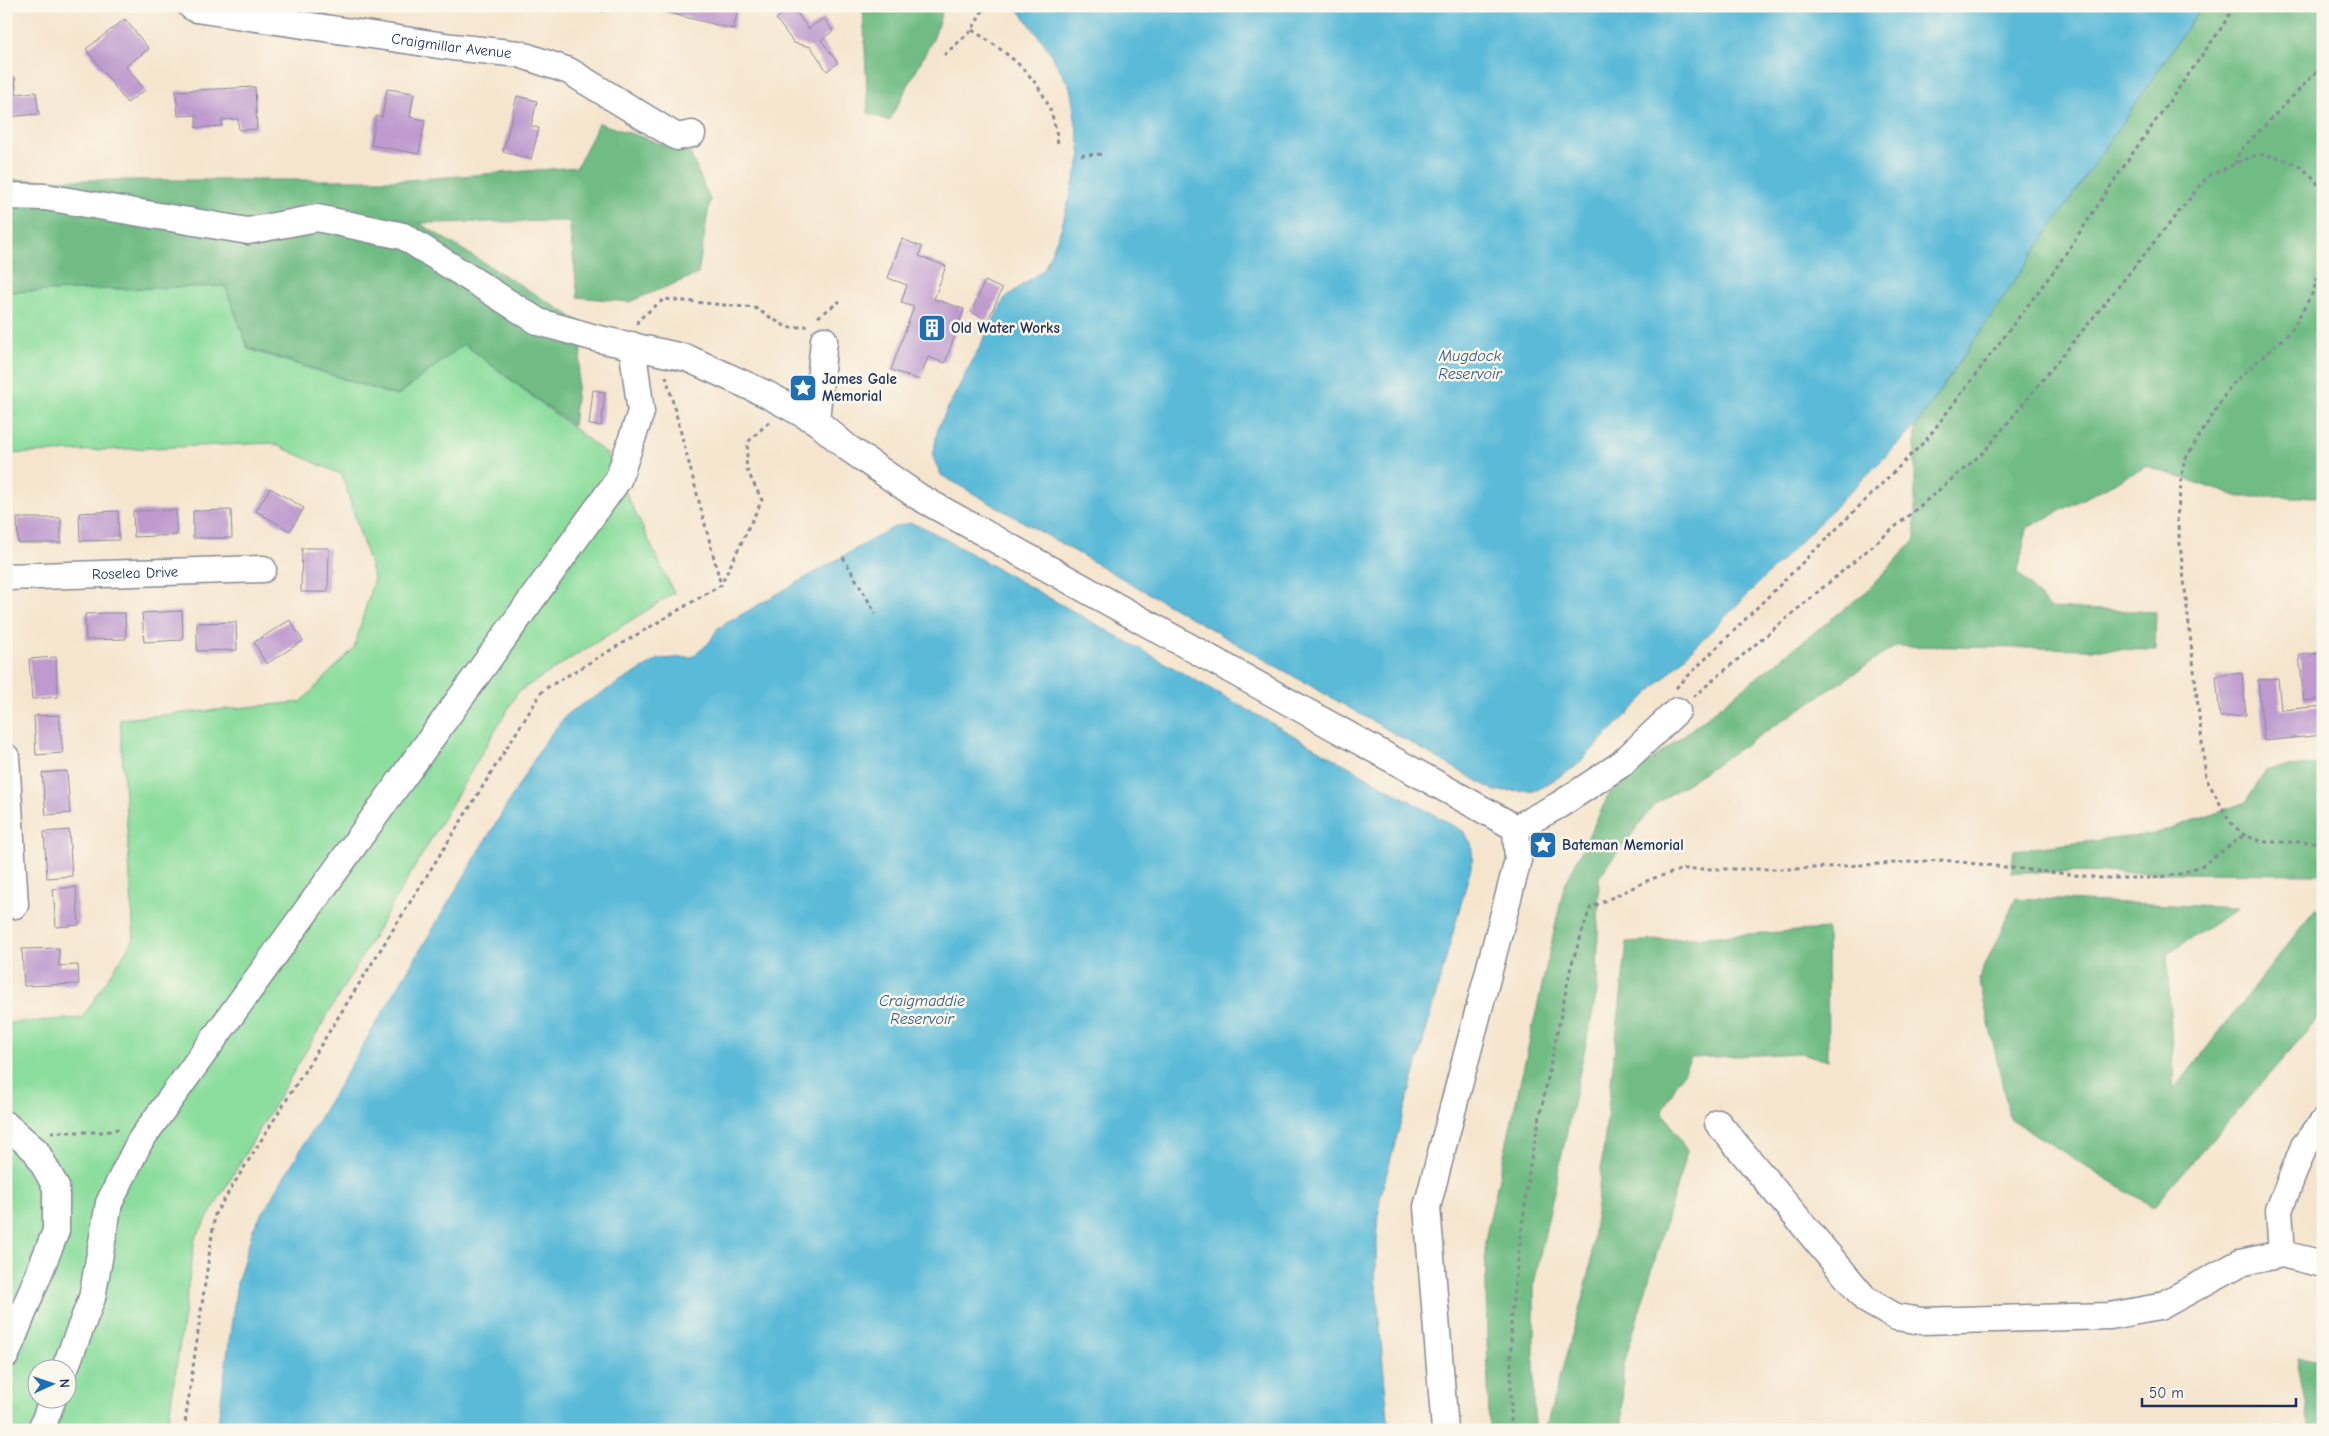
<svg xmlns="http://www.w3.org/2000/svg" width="2329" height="1436" font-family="'Comic Neue',sans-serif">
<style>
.green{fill:#8bdd9d;stroke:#53867e;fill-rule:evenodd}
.forest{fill:#70bc84;stroke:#467671}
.water{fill:#5abad8;stroke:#3a749b}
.building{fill:#be9ace}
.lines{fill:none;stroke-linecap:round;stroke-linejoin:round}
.minor-casing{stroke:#888a96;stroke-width:29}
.path{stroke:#888a96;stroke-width:3;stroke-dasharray:4 4;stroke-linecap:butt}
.minor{stroke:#fff;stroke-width:26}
.labels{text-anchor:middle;stroke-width:5;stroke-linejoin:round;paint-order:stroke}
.street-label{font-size:15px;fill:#1b2f5e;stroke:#fbf7ec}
.poi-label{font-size:15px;font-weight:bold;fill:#1b2f5e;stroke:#fbf7ec;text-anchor:start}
.water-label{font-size:16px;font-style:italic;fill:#2e5983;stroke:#fbf7ec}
</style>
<rect width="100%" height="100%" fill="#fbf7ec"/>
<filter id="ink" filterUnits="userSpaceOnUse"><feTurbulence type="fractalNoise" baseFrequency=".02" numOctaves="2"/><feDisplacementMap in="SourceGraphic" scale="10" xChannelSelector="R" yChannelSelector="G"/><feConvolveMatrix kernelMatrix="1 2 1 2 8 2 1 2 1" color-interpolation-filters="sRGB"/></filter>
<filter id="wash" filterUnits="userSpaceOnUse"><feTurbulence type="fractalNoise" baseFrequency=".0096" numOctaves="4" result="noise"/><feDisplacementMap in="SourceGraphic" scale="20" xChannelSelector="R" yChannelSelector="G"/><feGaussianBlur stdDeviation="1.12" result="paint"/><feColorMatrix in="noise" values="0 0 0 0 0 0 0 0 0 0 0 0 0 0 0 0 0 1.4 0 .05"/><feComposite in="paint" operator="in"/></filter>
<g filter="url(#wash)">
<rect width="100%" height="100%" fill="#f5e5ce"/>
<path class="green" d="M226,286L248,349L397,396L464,344L607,454L674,593L518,692L195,1239L167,1430H6V1023L82,1018L134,939L120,719L301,702L354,648L374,578L342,475L272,443L6,454V292ZM38,1368H68V1398H38Z"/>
<g class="forest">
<path d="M863,6H944L934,37L889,121L868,113Z"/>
<path d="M2202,6H2323V497H2239L2147,466L2027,528L2018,572L2049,608L2156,612L2155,650L1896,646L1654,805L1599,877L1597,992L1534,1284V1430H1489L1485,1240L1564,887L1609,794L1867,591L1915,540V427Z"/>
<path d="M599,123L690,153L710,200L698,274L629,302L578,297L569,221L419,223L584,324L573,426L464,344L397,396L248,348L225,286L6,292V180H408L577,167Z"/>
<path d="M2323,764V874L2011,872L2014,850L2154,834L2246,802L2267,769Z"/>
<path d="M2016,898L2238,908L2167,954L2174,1090L2315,909H2323V1013L2153,1207L2010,1119L1979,979Z"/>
<path d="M1827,929L1828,1061L1802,1053L1691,1058L1662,1111L1687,1151L1623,1367L1622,1430H1545L1589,1275L1627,942Z"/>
<path d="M2297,1358L2323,1359V1430H2310Z"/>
</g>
<g class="water">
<path d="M1016,6H2202L1915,427L1575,767L1537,790L1495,791L941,475L933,457L938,427L1005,298L1044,269L1061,229L1081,155L1070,87L1046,46Z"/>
<path d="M911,523L927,529L1463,831L1471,843L1473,860L1380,1198L1375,1274L1389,1430H217L237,1283L253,1229L544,743L568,713L659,659L692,657L709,643L718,628L894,527Z"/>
</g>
<g id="blocks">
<g class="building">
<path d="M584,6H605L604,12Z"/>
<path d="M654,6H738L739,7L733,29L653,9Z"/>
<path d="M793,7L808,29L824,18L833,31L821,40L838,63L827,71L811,47L794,43L776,19Z"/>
<path d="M125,19L149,49L126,66L145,90L127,103L86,49Z"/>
<path d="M15,77L16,94L36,92L39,114L6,117V78Z"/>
<path d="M255,87L257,129L239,130L238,119L222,120V126L196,128V115L178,116L176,91Z"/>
<path d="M387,89L414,93L410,117L425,120L419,154L371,145L376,116L382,117Z"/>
<path d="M517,96L537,101L531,126L539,128L531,159L503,152Z"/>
<path d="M902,239L922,247L919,256L946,266L934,299L964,309L945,363L928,357L920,380L891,370L914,307L901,303L907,285L888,278Z"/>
<path d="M985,281L1002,289L988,320L971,312Z"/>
<path d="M593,390L605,392L601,426L589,425Z"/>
<path d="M270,488L304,508L290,531L256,511Z"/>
<path d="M176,510V535L134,537L133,511Z"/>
<path d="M231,510L232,538H193V511Z"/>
<path d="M118,511L119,540L80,541L79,513Z"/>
<path d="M17,518H61V543H18Z"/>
<path d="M302,548H329L328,592H301Z"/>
<path d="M182,611L183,640L144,642L142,613Z"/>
<path d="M106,613H125L126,639L86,640L85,614Z"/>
<path d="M290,620L303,641L266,664L254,642Z"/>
<path d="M236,622L237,650L197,651V623Z"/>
<path d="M2321,653L2323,699L2304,701L2299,655Z"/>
<path d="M56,657L58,697L32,699L29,659Z"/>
<path d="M2242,673L2246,715L2220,717L2216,676Z"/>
<path d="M2278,678L2281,710L2323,706V735L2264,741L2258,680Z"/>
<path d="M59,715L63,753L36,755L34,716Z"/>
<path d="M67,771L70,813L46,815L42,773Z"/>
<path d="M69,830L72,876L47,878L44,832Z"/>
<path d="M76,887L79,925L56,927L53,889Z"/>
<path d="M59,948V966L78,965L79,984L24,986L22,949Z"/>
</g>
</g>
</g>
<g filter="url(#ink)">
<use href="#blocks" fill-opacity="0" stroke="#888a96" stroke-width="1"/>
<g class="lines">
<g class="minor-casing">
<g id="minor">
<path id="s1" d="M191,6L196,9L452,47L519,54L569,71L677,137L692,134"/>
<path d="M6,196L45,197L248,231L317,218L403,236L539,322L599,339L687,358L766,394L816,421L848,448L919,497L1516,828L1518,860L1427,1207L1445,1430"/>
<path d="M816,421L824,340"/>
<path id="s2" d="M6,577L263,569"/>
<path d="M6,757L15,905"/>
<path d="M1516,828L1559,805L1620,765L1677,711"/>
<path d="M1718,1123L1866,1300L1896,1317L1922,1321L2110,1316L2159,1307L2240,1263L2282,1254L2323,1264"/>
<path d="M6,1125L36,1151L56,1187V1231L6,1355"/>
<path d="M2282,1254L2279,1210L2304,1146L2323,1122"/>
<path d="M65,1368L92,1298L109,1203L140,1141L618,480L641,412L632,345"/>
<path d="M41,1430L53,1398"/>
</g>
</g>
<g class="path">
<path d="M972,30C1019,60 1053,87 1058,146"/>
<path d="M944,55L972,30L985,6"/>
<path d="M1081,155L1105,154"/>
<path d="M2235,164L2240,151L2323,65"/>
<path d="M2323,262L2312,294L2291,331L2231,385L2184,461L2177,517L2206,778L2230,822L2244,835L2263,842H2323"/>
<path d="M818,317L840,301"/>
<path d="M637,324L638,320L664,299L755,308L788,328L807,326"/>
<path d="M666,376L721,585"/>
<path d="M843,557L876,614"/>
<path d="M1676,688L1927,439L2056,268L2130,157L2222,27L2234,6"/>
<path d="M1693,697L1984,452L2208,176C2219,172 2249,156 2259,155C2283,154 2320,172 2323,198"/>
<path d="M51,1132H105L122,1128"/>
<path d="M184,1430L215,1214L543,690L721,585L762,500L746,468L748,442L770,421"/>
<path d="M1511,1430V1314L1530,1164L1571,966L1590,908L1651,879L1684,869H1796L1943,860L2101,878H2153L2180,874L2203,865L2244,835"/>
</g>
<use href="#minor" class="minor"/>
</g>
</g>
<defs>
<g id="building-square" transform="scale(1.4375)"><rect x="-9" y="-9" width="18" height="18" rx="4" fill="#1f6fb2" stroke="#fbf7ec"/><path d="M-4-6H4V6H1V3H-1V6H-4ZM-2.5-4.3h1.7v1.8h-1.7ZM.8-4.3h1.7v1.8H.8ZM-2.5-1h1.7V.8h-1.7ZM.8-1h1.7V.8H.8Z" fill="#fff"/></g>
<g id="sight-square" transform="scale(1.4375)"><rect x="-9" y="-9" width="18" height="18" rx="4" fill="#1f6fb2" stroke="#fbf7ec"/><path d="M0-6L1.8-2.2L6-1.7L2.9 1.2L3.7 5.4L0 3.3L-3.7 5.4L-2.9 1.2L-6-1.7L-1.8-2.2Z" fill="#fff"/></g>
</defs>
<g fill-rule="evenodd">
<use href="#building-square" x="932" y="328"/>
<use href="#sight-square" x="803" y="388"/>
<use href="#sight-square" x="1543" y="845"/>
</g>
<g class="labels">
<g class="street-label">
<text dy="5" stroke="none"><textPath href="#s1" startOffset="264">Craigmillar Avenue</textPath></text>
<text dy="5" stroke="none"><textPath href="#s2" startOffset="129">Roselea Drive</textPath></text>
</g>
<g class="poi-label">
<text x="951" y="333">Old Water Works</text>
<text x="822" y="384">James Gale<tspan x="822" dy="17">Memorial</tspan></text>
<text x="1562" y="850">Bateman Memorial</text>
</g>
<g class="water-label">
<text x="1470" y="361">Mugdock<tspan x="1470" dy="18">Reservoir</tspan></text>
<text x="922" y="1006">Craigmaddie<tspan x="922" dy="18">Reservoir</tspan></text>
</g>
</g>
<rect width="2329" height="1436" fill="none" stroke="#fbf7ec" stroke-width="25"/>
<g transform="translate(52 1384) rotate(87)"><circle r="24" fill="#fbf7ec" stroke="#a1a7b3"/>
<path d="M0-4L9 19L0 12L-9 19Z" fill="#1f6fb2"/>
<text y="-8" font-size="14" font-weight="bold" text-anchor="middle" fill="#1b2f5e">N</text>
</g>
<path d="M2142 1398v8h154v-8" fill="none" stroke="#1b2f5e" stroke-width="2.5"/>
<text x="2149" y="1398" font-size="15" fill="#1b2f5e" stroke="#fbf7ec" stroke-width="4" paint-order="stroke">50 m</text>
</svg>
